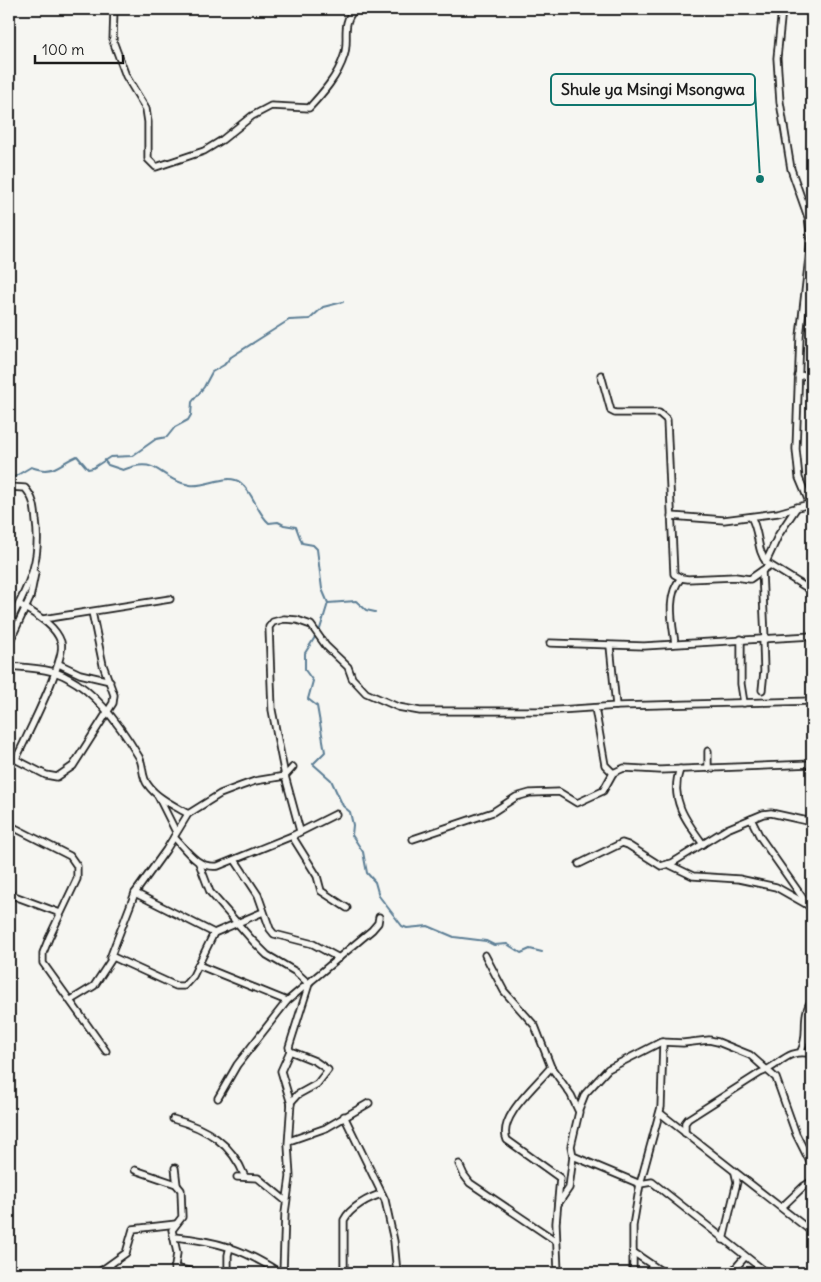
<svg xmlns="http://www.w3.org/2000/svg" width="821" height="1282" font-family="Delius,sans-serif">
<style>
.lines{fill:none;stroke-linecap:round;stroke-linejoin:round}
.stream{stroke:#5c7e95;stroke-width:2}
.minor-casing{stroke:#1c1c1c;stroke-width:9}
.minor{stroke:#f6f6f2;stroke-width:5.5}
.leader{fill:none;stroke:#0f766e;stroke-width:2}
.callout-dot{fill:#0f766e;stroke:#f6f6f2;stroke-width:2}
.callout{fill:#f6f6f2;stroke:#0f766e;stroke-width:2}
.callout-label{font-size:16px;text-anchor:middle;font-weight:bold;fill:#1c1c1c}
</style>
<rect width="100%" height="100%" fill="#f6f6f2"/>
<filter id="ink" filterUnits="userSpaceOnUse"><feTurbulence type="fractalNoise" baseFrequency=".02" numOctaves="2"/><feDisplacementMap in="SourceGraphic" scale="10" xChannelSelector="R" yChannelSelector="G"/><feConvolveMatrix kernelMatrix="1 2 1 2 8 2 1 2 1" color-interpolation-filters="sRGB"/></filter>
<g filter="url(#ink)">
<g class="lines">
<g class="stream">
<path d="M104,460L108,465L123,470C159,455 157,479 190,485C206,488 227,472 241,483C254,494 257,513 269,523L278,522L284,525L296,527L302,543L313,545L317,549L322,589L328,603"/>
<path d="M9,480L31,467C54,475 56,465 77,456L88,469L93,468L110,457L132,456L156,439L167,437L175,427L188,420L191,415L192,402L204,387L212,372L224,365L231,357L289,320L310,319L323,307L343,302"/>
<path d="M375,612L366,610L356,601L328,603L320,629L305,653V670L313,681L308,699L317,706L325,752L313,764L331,780L343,806L350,812L353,825L352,835L363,852L367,873L375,882L379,896L402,926L407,928L428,926L454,937L486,941L494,945L507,944L521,953L530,949L542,952"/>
</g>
<g class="minor-casing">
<g id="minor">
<path d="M114,9L113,41L126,76L146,109L148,122V159L156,167L204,151L222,140L252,116L271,106L309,108C322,94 338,76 344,56C350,39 340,24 355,9"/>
<path d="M782,9L777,58L780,102L791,169L808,217L811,240L800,336L796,449L799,478L812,509"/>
<path d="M601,375L611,411L615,413H659L667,420L674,574L681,578L688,579L735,577L750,579L770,565L812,591"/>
<path d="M798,376L812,375"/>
<path d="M9,487L25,488C34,498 35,508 36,521C42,563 27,587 9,624"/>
<path d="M671,516L724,520L778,513L809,504"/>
<path d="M751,517C760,532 756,550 767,563"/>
<path d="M766,562L779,534L797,507"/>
<path d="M762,571L765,639"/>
<path d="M43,619L170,599"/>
<path d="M741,639V684L744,703"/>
<path d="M9,643L30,598L35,573"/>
<path d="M550,643L644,646L812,636"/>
<path d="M675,643C672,622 666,595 681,578"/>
<path d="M610,646L616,706"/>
<path d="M59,664L80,674L110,681"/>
<path d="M9,666C27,668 52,668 68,678C97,693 123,730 139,757C144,766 141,777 148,785C157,798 175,806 188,814"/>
<path d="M762,690L764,671L763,639"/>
<path d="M595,708L605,765L613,773"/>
<path d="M708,751V768"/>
<path d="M9,756L46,775L57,777L73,766L113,703L114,695L103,665L92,612"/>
<path d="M16,759C25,739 67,659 61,642C55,624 34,614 19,604"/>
<path d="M680,769C669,799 686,821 703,844"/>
<path d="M158,796L176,832"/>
<path d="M751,819L760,837L812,911"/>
<path d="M9,825L70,856L77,866V879L49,938L43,953V963L106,1051"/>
<path d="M300,831L285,776L272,710L269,627L273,622L284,619L297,620L311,625L326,646L348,667L352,678L366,693L398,707L420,711H544L618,706L812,701"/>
<path d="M292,836L317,876L321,891L347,908"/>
<path d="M174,837C187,851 198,869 218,866L292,836L336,814"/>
<path d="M413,839L493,812L516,797L530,793L559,792L577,803L603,791L613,773L624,768L660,770L812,764"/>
<path d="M235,860L258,895L270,929L274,934L313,944L339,958"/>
<path d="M199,863L210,892L253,941L267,955L296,972L309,984L289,1047L290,1051L315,1061L328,1070L317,1084L297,1095L291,1102L288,1145L290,1177L285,1213L283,1273"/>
<path d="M579,864L622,843L628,845L661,866L672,863L727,829L763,814L771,813L812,822"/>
<path d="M668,864L693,876L739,879L776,887L806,904"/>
<path d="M135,893L214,933"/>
<path d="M9,894L60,913"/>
<path d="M485,955L504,991L535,1026L551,1067L571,1095L579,1112L571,1146L573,1156L640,1184L652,1182L767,1273"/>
<path d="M110,958L135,893L166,850L188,814L220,794L241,786L255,781L285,776L293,767"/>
<path d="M198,965L287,1001"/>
<path d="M71,1000L94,986L113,957L176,986H184L193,976L214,933L263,912"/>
<path d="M290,1051L281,1071L291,1104"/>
<path d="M801,1051C810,1034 800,1016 812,1000"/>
<path d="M551,1067C538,1084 497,1117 507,1140L560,1178L556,1223L558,1273"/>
<path d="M218,1098L237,1065L287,1001L372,930L378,923L379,917"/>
<path d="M579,1109L585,1094L608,1069L661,1042L683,1043L709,1040L718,1042L750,1055L776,1078L796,1134L812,1166"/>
<path d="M660,1113L812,1232"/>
<path d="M344,1116L385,1200L394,1241L397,1273"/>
<path d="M173,1119C206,1128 232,1143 245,1177"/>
<path d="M685,1133V1123L688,1119L760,1073C782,1065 786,1048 812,1054"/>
<path d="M289,1141L326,1128L369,1103"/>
<path d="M459,1164L464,1175L470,1183L556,1241"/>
<path d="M175,1168L177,1185"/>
<path d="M135,1170L176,1184L181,1190L182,1217L172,1230L177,1253L174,1273"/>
<path d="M237,1177L258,1178L286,1201"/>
<path d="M558,1204L569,1188L573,1156"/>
<path d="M782,1207L804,1186L812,1181"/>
<path d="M174,1237C217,1241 244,1249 280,1273"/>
<path d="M723,1240L737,1182L735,1173"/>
<path d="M633,1252L664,1273"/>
<path d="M110,1266L115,1273"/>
<path d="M174,1268L199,1273"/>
<path d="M98,1273L126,1253L133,1229L176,1224"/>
<path d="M228,1273V1255L230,1247"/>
<path d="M344,1273V1220C350,1208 369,1197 382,1194"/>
<path d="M633,1273V1226L640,1184L661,1107L663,1042"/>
<path d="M731,1273L745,1257"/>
</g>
</g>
<use href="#minor" class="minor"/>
</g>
</g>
<path class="leader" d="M760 179L755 90"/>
<circle class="callout-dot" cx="760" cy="179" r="5"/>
<rect class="callout" x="551" y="74" width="204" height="31" rx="5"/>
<g class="callout-label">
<text x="653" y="95">Shule ya Msingi Msongwa</text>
</g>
<rect width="821" height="1282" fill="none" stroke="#f6f6f2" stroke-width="30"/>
<rect x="15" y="15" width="791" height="1252" fill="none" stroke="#1c1c1c" stroke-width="2" filter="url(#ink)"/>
<path d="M35 55v8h88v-8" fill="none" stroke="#1c1c1c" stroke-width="2.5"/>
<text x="42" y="55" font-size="15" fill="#1c1c1c" stroke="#f6f6f2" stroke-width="4" paint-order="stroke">100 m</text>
</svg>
